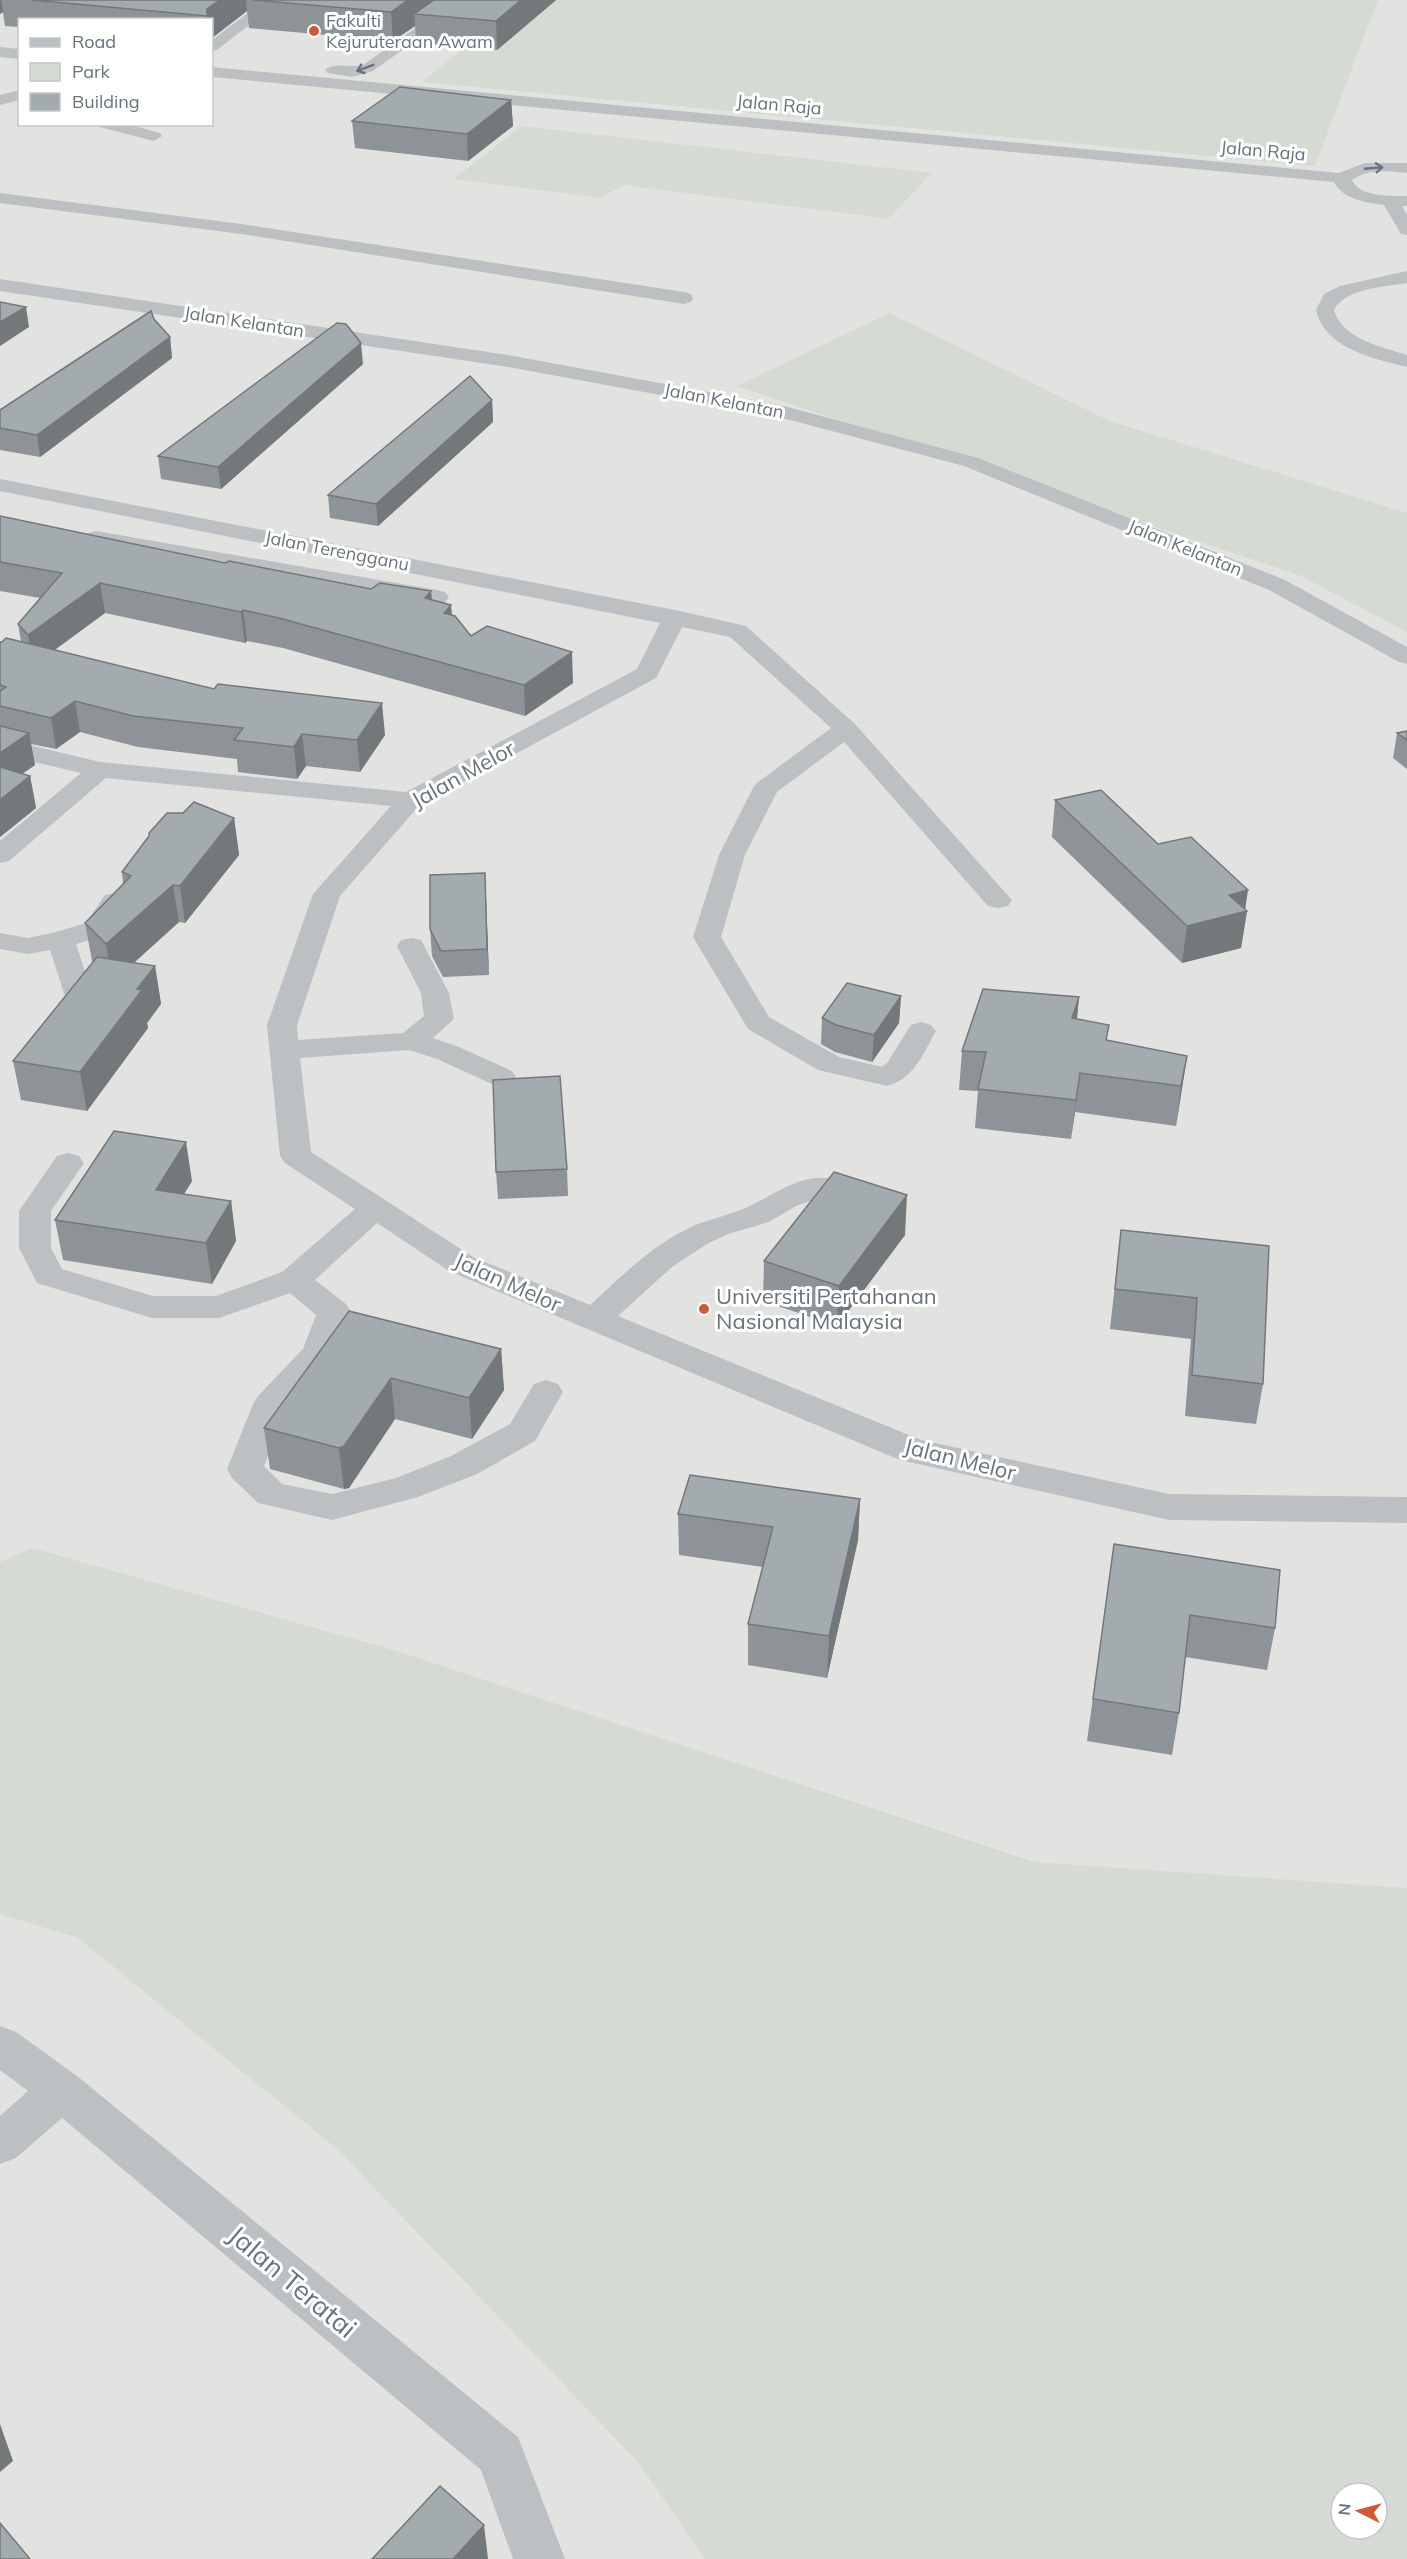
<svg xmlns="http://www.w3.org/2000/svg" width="1407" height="2559" font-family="Mulish,sans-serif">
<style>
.built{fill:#e2e3e1;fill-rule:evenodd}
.green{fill:#d5dad3;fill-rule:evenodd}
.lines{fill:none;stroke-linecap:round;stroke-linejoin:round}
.minor{fill:#bcc0c2;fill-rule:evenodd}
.wall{fill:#8d9396}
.shaded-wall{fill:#73787a}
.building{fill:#a4abaf;stroke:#73787a;stroke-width:1.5}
.oneway{stroke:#67747e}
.poi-dot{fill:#cd5a38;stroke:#fff;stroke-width:2}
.labels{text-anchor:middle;stroke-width:6;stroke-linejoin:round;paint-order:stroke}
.far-poi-label{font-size:18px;fill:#67747e;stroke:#fff;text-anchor:start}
.far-street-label{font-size:18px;fill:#67747e;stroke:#fff}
.street-label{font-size:22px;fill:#67747e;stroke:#fff}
.poi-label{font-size:22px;fill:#67747e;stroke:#fff;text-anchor:start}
.near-street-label{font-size:27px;fill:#67747e;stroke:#fff}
</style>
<rect width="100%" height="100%" fill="#f4f4f1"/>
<path class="built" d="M0,0H1407V2559H0ZM20,20H212V124H20ZM1341,2493H1377V2529H1341Z"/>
<g class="green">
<path d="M523,0H1378L1315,166L422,82Z"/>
<path d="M522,126L932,173L888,219L624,185L600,198L453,179Z"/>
<path d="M889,313L1110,421L1407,513V632L1301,576L737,386Z"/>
<path d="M32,1548L397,1651L1035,1862L1407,1888V2559H705L638,2462L336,2148L78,1938L0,1914V1562ZM1341,2493H1377V2529H1341Z"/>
</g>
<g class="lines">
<g class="minor">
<path d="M265,0H281L217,50L212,51V40Z"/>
<path d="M455,0H472L373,71L352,77L328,73L325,70C334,62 351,68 363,65Z"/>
<path d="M0,47L20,49V59L0,57Z"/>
<path d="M212,67L1339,173L1365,163H1407V173C1388,171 1368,168 1352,180C1359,197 1390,196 1407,196V206H1402L1407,215V235L1401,234L1384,205C1367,203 1342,199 1334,182L212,77Z"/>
<path d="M20,90V100L0,105V95Z"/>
<path d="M97,124H127L160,133L162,136L154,141L99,127Z"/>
<path d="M0,193L241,224L684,292L691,294L693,298L691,302L684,304L241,234L0,203Z"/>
<path d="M1407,271V283C1385,287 1345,288 1334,310C1342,339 1382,347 1407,355V367C1374,359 1324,348 1316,310L1324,294L1340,286Z"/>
<path d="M0,279L508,355L784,406L978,458L1285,580L1407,647V664L1399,662L1269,590L964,466L775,416L508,367L0,291Z"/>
<path d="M0,479L675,610L746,626L855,724L1012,900L1008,906L998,908L988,906L844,742L777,792L745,855L721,937L769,1017L839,1057L882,1067L887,1063L911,1025L921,1022L931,1025L936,1031C923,1054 914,1079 887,1086L818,1070L748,1029L693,937L719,855L753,788L757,783L831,728L730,637L682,627L656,678L419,806L340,896L297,1025L298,1040L403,1033L424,1016L421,993L397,946L401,940L411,938L421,940L449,993L454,1019L433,1038L459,1047L512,1071L516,1077L512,1083L501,1086L490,1083L437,1059L409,1050L300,1058L311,1152L473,1257L590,1305C621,1277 650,1247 687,1229C707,1219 728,1216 748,1207C773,1195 803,1172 832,1179L837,1186L832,1193L796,1206L769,1222L728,1234L707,1244L672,1267L618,1316L921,1440L1169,1494L1407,1497V1523L1169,1520L900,1460L449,1271L377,1223L315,1280L346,1304L351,1312L330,1362L286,1409L264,1466L282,1484L332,1494L396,1478L451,1456L510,1424L534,1384L546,1380L558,1384L563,1392L535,1441L477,1474L418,1497L332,1520L258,1503L232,1478L227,1469L253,1404L258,1396L303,1349L316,1315L290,1293L219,1318H152L37,1283L19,1248V1211L57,1156L68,1153L79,1156L84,1163L51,1211V1248L62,1269L153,1296H216L282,1272L355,1209L285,1163L280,1156L267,1025L313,894L391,806L106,778L9,861L0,863V841L81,773L0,754V738L100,762L406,792L637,669L660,623L0,491Z"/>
<path d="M96,531L437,590L445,592L449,597L445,602L437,604L88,543L85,538L88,533Z"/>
<path d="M115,893L125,895L129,901L106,935L76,944L92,993L88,999L78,1002L68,999L64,993L50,950L28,954L0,949V933L28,938L56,932L86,923L105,895Z"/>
<path d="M0,2026L16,2032L77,2076L518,2437L565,2559H513L481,2470L62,2118L16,2158L0,2164V2116L28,2091L0,2070Z"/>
</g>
</g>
<g class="wall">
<path d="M0,0H556L497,50L416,43L415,26L393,41L249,28L247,11L212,38V20H20V27L5,26L3,12L0,14Z"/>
<path d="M511,100L513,126L468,161L355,148L352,121Z"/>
<path d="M154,319L170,337L172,358L40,457L0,450V410Z"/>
<path d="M363,364L221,489L161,479L158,456Z"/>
<path d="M492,400L493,422L378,526L330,518L328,495Z"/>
<path d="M0,516L225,563L371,589L431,591L432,600L451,605L452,615L471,636L573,683L525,716L283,648L247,641L245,643L105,613L55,650L385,735L360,772L306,766L297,779L238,772L237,759L138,747L80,732L56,749L31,744L35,765L22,774L30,776L36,808L0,837V642L21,641L18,624L40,598L0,591Z"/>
<path d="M1407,731V769L1393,758L1397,733Z"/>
<path d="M1055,800L1158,844L1246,910L1247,911L1241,948L1182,963L1052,837Z"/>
<path d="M234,818L239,855L185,923L179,922L134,963L155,966L161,1004L147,1023L148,1028L87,1111L21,1100L13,1061L93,962L92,961L85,923L123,884L122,872Z"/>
<path d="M485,873L489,975L443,977L432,956L430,929Z"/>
<path d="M901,996L899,1023L872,1062L835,1052L821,1044L822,1018Z"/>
<path d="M1079,997L1077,1019L1108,1040L1187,1056L1176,1126L1075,1112L1071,1139L975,1128L978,1091L959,1090L962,1051Z"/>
<path d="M567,1169L568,1196L498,1199L496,1172Z"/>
<path d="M192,1181L184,1194L231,1201L236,1241L212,1284L63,1260L55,1220Z"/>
<path d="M1121,1230L1269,1246L1263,1384L1256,1424L1185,1416L1191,1339L1110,1329Z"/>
<path d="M905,1235L837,1326L763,1301L764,1261Z"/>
<path d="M349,1311L501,1349L504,1390L472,1439L395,1419L349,1488L344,1489L270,1469L264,1428Z"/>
<path d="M860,1499L858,1540L827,1678L748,1665V1624L763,1567L679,1555L678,1514Z"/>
<path d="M1114,1544L1275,1628L1267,1670L1185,1657L1179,1713L1172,1755L1087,1741Z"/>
</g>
<g class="shaded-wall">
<path d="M0,0H1L3,12L0,14Z"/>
<path d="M220,0H246L247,11L212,38V20H207V9Z"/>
<path d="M408,0H451L414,14L415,26L393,41L391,12Z"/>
<path d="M521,0H556L497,50L496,21Z"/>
<path d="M511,100L513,126L468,161L467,134Z"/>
<path d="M26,307L29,327L0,346V322Z"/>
<path d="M170,337L172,358L40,457L37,435Z"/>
<path d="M361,343L363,364L221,489L218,467Z"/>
<path d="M492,400L493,422L378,526L376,504Z"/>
<path d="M100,583L105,613L33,665L28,635Z"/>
<path d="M431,591L433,622L425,598Z"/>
<path d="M451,605L453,635L444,613Z"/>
<path d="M243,610L247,641L245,643L241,612Z"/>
<path d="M572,652L573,683L525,716L524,685Z"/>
<path d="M75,701L80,732L56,749L51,718Z"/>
<path d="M382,703L385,735L360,772L357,740Z"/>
<path d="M29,733L35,765L0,789V753Z"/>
<path d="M302,734L306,766L297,779L294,747Z"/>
<path d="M30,776L36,808L0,837V800Z"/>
<path d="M234,818L239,855L185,923L180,886Z"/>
<path d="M485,873L486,899L489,975L487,949Z"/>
<path d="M173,885L179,922L112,982L106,944Z"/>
<path d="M1248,890L1245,911H1247L1241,948L1182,963L1187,926L1229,895Z"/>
<path d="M155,966L161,1004L147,1023L148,1028L87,1111L80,1072L137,989Z"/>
<path d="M901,996L899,1023L872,1062L874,1035Z"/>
<path d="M1079,997L1075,1036L1072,1018Z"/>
<path d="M1187,1056L1181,1095L1176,1126L1181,1086Z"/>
<path d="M1080,1073L1075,1112L1071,1139L1076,1100Z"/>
<path d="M186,1142L192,1181L162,1230L156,1190Z"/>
<path d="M907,1195L905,1235L837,1326L839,1286Z"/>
<path d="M231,1201L236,1241L212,1284L206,1243Z"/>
<path d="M501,1349L504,1390L472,1439L469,1398Z"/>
<path d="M391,1378L395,1419L349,1488L344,1489L339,1448Z"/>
<path d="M860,1499L858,1540L827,1678L829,1636Z"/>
<path d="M0,2424L13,2461L0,2472Z"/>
<path d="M484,2525L488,2559H453Z"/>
</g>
<g class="building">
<path d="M32,0H220L207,9V16Z"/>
<path d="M253,0H408L391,12Z"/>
<path d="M434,0H521L496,21L414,14Z"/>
<path d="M400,87L511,100L467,134L352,121Z"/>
<path d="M0,302L26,307L0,322Z"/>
<path d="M151,311L154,319L170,337L37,435L0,428V410Z"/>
<path d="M337,323L346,324L361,343L218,467L158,456Z"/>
<path d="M470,376L492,400L376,504L328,495Z"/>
<path d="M0,516L225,563L229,561L371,589L380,583L431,591L425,598L451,605L444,613L455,616L471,636L487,626L572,652L524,685L279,618L243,610L241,612L100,583L28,635L18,624L62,573L0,562Z"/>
<path d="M6,638L214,689L218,684L382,703L357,740L302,734L294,747L234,740L243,728L133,716L75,701L51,718L0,706V691L6,687L0,685V642H2Z"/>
<path d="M0,726L29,733L0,753Z"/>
<path d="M1407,731V740L1397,733Z"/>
<path d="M0,767L30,776L0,800Z"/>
<path d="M1101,790L1158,844L1191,837L1248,890L1229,895L1247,911L1187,926L1055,800Z"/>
<path d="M194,802L234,818L180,886L173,885L106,944L85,923L131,876L122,872L149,836V833L167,813H183Z"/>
<path d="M485,873L487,949L441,951L430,929V875Z"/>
<path d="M97,957L155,966L137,989L142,990L80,1072L13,1061Z"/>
<path d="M847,983L901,996L874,1035L836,1025L822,1018Z"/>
<path d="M983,989L1079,997L1072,1018L1109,1025L1106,1040L1187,1056L1181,1086L1080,1073L1076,1100L978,1089L986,1052L962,1051Z"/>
<path d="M560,1076L567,1169L496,1172L493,1080Z"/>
<path d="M114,1131L186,1142L156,1190L231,1201L206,1243L55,1220Z"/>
<path d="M834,1172L907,1195L839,1286L764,1261Z"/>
<path d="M1121,1230L1269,1246L1263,1384L1192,1375L1197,1298L1115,1289Z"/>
<path d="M349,1311L501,1349L469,1398L391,1378L344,1446L339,1448L264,1428Z"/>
<path d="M690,1475L860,1499L829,1636L748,1624L773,1527L678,1514Z"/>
<path d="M1114,1544L1280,1570L1275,1628L1190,1615L1179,1713L1093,1699Z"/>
<path d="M440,2486L484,2525L453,2559H372Z"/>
<path d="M0,2523L30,2559H0Z"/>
</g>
<defs><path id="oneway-shaft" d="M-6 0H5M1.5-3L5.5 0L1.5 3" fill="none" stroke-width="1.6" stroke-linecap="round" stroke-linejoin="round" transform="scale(1.5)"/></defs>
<g class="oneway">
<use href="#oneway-shaft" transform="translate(365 68) rotate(159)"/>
<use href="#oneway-shaft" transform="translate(1374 168) rotate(-5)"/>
</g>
<g class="poi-dot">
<circle cx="314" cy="31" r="6"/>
<circle cx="704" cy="1309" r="6"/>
</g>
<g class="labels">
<g class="far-poi-label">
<text x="326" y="27">Fakulti<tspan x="326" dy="21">Kejuruteraan Awam</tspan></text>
</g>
<g class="far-street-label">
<text transform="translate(779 105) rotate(5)" y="6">Jalan Raja</text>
<text transform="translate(1263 151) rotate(5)" y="6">Jalan Raja</text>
<text transform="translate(244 322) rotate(9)" y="6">Jalan Kelantan</text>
<text transform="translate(724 401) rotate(11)" y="6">Jalan Kelantan</text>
<text transform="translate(1185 548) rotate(22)" y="6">Jalan Kelantan</text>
<text transform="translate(337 551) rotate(11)" y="6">Jalan Terengganu</text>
</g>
<g class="street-label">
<text transform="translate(463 774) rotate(-29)" y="8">Jalan Melor</text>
<text transform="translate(508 1282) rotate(24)" y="8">Jalan Melor</text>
<text transform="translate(960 1459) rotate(14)" y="8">Jalan Melor</text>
</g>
<g class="poi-label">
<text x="716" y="1304">Universiti Pertahanan<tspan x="716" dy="25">Nasional Malaysia</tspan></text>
</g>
<g class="near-street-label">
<text transform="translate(292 2282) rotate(40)" y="9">Jalan Teratai</text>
</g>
</g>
<rect x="18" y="18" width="195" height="108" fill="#ffffff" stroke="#c2c7cb" stroke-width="1.5"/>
<rect x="30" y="38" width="30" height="9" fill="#bcc0c2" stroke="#c2c7cb" stroke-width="1.5"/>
<text x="72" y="48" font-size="18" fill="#67747e">Road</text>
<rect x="30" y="63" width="30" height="18" fill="#d5dad3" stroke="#c2c7cb" stroke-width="1.5"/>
<text x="72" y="78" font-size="18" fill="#67747e">Park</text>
<rect x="30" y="93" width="30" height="18" fill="#a4abaf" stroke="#c2c7cb" stroke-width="1.5"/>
<text x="72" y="108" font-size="18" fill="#67747e">Building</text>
<g transform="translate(1359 2511) rotate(276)"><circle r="28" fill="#ffffff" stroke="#c2c7cb" stroke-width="1.5"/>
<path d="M0-4.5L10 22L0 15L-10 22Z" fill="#cd5a38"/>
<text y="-9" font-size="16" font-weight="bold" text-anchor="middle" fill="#67747e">N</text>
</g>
</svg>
